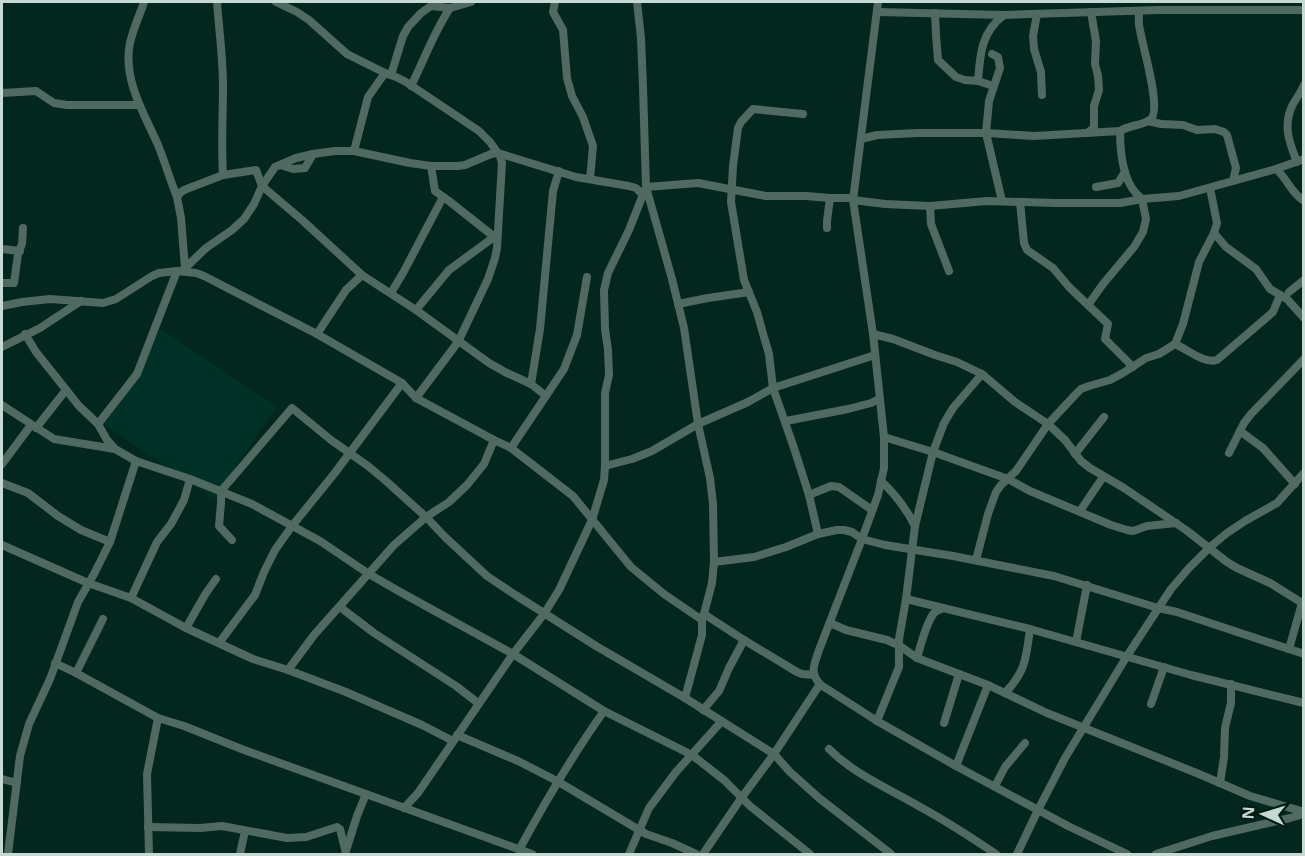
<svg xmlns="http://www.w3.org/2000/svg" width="1305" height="856" font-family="'Noto Sans',sans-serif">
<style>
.built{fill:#003126}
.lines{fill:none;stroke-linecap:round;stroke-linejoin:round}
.minor{stroke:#506a61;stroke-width:8}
</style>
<rect width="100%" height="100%" fill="#03271e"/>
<path class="built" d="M161,329L276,407L214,499L99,421Z"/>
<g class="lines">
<g class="minor">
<path d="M144,2C139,18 131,32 129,49C125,84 145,115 158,145C165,162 170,180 177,197"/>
<path d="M276,2L297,12L309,20L347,54L385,73L396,77L406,82L479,131L490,142L500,156L502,163L497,248L495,258L488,279L458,342L416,398"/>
<path d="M555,2L553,12L563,30L567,78L572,96L583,117L593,146L590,179"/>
<path d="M637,2L641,38L643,87L646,187L672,279L684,328L698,424L710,478L713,504L714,562L712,583L704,614"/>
<path d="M878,2L853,200L873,334L884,437V468L878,495L862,539L819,650C814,665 809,673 821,685L877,721L956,766L1068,826L1127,854"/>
<path d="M877,12L1004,15L1159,10H1304"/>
<path d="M935,13L936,35L938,60L956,77L965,80L978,81L993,86"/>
<path d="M1037,14L1033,36L1034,49L1041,72L1042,95"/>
<path d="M992,54L998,57L1000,68L989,101L986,133L1002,201"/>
<path d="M391,75L403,36L408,27L421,13L431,6L450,8L471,2"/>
<path d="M978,81C980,55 981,32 1004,15"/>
<path d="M411,86C424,60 434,32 450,8"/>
<path d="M2,93L36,91L54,103L67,105H139"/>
<path d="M803,114L753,109L741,122L738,128L733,166L731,202L744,280L757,312L764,337L769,354L773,388L794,448L809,495L818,534"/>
<path d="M1148,121L1161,124L1183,125L1197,130L1215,129L1224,132L1227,135L1236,168L1233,181"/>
<path d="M1087,133L1094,128V106L1099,90L1098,76L1095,64L1096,41L1091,12"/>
<path d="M861,139L877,135L918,133H986L1034,136L1120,131C1129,125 1141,126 1150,120C1163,111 1142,45 1140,30C1138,24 1139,18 1139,11"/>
<path d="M354,151L368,97L385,73"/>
<path d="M1297,162C1289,142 1283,126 1292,106C1296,98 1301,93 1304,85"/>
<path d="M280,165L293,169L305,168L313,154"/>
<path d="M431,166L435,191L449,201L497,239"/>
<path d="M1276,169C1287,178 1291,193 1304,201"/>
<path d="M223,175L256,170L262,186L302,220L362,275L416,310L489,363L505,372L531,384L546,396"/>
<path d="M1096,187L1118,183L1125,172"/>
<path d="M853,200L885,204L930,206L987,201L1056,203H1120L1142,199L1179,196L1276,169L1304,159"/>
<path d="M1020,202L1024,243L1027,250L1053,268L1069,287L1108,324L1105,339L1133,367"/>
<path d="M930,206L931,224L949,271"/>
<path d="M827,228V221L830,198"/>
<path d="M1214,233L1226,247L1256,269L1270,289L1287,299L1304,318"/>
<path d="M2,249L20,251"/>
<path d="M185,268L181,218L177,197L180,193L184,190L223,175C221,145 223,116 223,86C223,58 219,30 217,2"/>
<path d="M182,271L206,248L232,230L244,219L254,204L262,186L275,167L296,158L313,154L335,151H354L410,163L431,166H458L465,165L491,154L498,153L576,177L629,186L636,188L643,195"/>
<path d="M2,283H14L18,254L22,244L23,228"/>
<path d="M1289,292L1304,280"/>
<path d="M391,293L403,273L443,197"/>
<path d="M678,304L708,298L749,292"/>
<path d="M1088,305L1103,284L1134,247L1143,232L1146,219L1142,199C1123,185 1120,153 1120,131"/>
<path d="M2,306L22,302L50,299L103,303L116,299L152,276L159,273L177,271L196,273L204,276L317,334L402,383L416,398L494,440L511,448L573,496L631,567L664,594L702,620L704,614L744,640L797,672L802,674L814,675"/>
<path d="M416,310L449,270L494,237"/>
<path d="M25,334L36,352L79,406L98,424L107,440L115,449L136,461L190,479L252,504L320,541L369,574L402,593L513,654L604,711L692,755L724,780L750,806L810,854"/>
<path d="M317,334L346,290L362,275"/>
<path d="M873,334L893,339L935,355L957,362L982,374L1015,402L1048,424L1065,440L1081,461L1090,468L1124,488L1186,530L1227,562L1237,568L1270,583L1304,604"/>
<path d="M1175,344C1187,349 1204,364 1217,360L1273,312L1280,295"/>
<path d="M2,347L40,328L81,301"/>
<path d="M531,384L540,329L553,191L559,171"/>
<path d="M2,405L54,439L115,449"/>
<path d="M786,421L848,409L871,403L879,399"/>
<path d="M98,424L137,374L177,271"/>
<path d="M36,428L66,390"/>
<path d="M1240,431L1263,448L1295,484"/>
<path d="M884,437L933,452L1008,479L1030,491L1111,525L1127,530L1133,531L1147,526L1176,523"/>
<path d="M511,448L564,369L577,335L587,277"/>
<path d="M1229,453L1244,423L1251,414L1304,359"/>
<path d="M1075,454L1104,417"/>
<path d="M2,464L31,425"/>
<path d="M605,466L632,459L652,451L698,424L748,402L773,388L875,355"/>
<path d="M881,481C895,494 906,508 915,526"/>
<path d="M2,483L28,493L58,516L81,530L110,542"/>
<path d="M809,495L831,486L839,487L872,510"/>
<path d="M1080,511L1103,477"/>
<path d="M232,540L219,526L221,503V491L292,408L331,440L368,466L386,481L426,517L445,537L487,576L517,596L596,646L685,698L774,754L790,772L819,798L891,854"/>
<path d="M2,545L88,583L131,598L186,628L253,659L288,670L346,692L422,725L453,741"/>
<path d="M976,560L988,514L996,492L1001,485L1016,471L1048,424L1076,394L1081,389L1089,386L1110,380L1123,373L1146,358L1159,354L1175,344L1183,324L1199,262L1214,233L1217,223L1210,188"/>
<path d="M714,562L754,557L786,547L818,534L837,530H844L852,532L862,539L885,545L953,556L1054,576L1158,608L1177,612L1304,654"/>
<path d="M131,598L157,542L171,524L184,500L190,479"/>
<path d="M906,599L1030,629L1191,675L1304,703"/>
<path d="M340,607L374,633L456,686L478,703"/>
<path d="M830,623L846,630L887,640L900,646L917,658L988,685L1047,713L1199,774L1250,796L1304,812"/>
<path d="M186,628L206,593L216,579"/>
<path d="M1076,642L1087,585"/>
<path d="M219,643L255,595L264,572L275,550L292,526L334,474L402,383"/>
<path d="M1289,649L1302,603"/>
<path d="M917,658C920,647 927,621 934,613C936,611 941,609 943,608"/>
<path d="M55,663L76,673L158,718L184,726L244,750L532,854"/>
<path d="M288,670L314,635L394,545L426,517L449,502L467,485L484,464L494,440"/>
<path d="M76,673L103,619"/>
<path d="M1005,693C1026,671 1026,658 1030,629"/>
<path d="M685,698L702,635V620"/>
<path d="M1151,704L1164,667"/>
<path d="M703,710L719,691L729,668L744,640"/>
<path d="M877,721L899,667V639L906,599L915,526L933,452L944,423L953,408L982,374"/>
<path d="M944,723L959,674"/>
<path d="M457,735L518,761L557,781L646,834L672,843L696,854"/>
<path d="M829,749C855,775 890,789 922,808C948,822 972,838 996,854"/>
<path d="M956,766L988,685"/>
<path d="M2,779L17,783"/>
<path d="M1220,783L1224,757L1225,728L1231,703V684"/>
<path d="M995,786L1005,767L1025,743"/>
<path d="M404,808L418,793L513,654L544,614L559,590L592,520L604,480L605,466V393L609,375L608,350L605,329L604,290L608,273L629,230L646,187L698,183L766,196H806L830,198H853"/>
<path d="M148,827L200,828L222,826L287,838L306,837L337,827L340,829L345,849"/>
<path d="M519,850C545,802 572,756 604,711"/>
<path d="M8,854L20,756L29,724L50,679L78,602L94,574L110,542L136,461"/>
<path d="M149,854L147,774L158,718"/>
<path d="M240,854L245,831"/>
<path d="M345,854L357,816L366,794"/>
<path d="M629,854L649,808L676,772L721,722"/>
<path d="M703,854L742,797L774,754L820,684"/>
<path d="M1017,854L1038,810L1065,758L1127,656L1171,589L1189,568L1210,547L1227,533L1245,521L1277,503L1304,473"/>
<path d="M1156,854L1212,836L1290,818L1304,814"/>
</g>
</g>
<rect width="1305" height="856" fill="none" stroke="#c7d9d3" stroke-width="6"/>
<g transform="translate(1263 814) rotate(274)" stroke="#001d15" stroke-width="4.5" paint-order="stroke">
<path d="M0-4.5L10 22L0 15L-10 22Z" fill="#c7d9d3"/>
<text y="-9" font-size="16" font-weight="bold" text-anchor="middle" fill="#c7d9d3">N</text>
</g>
</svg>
